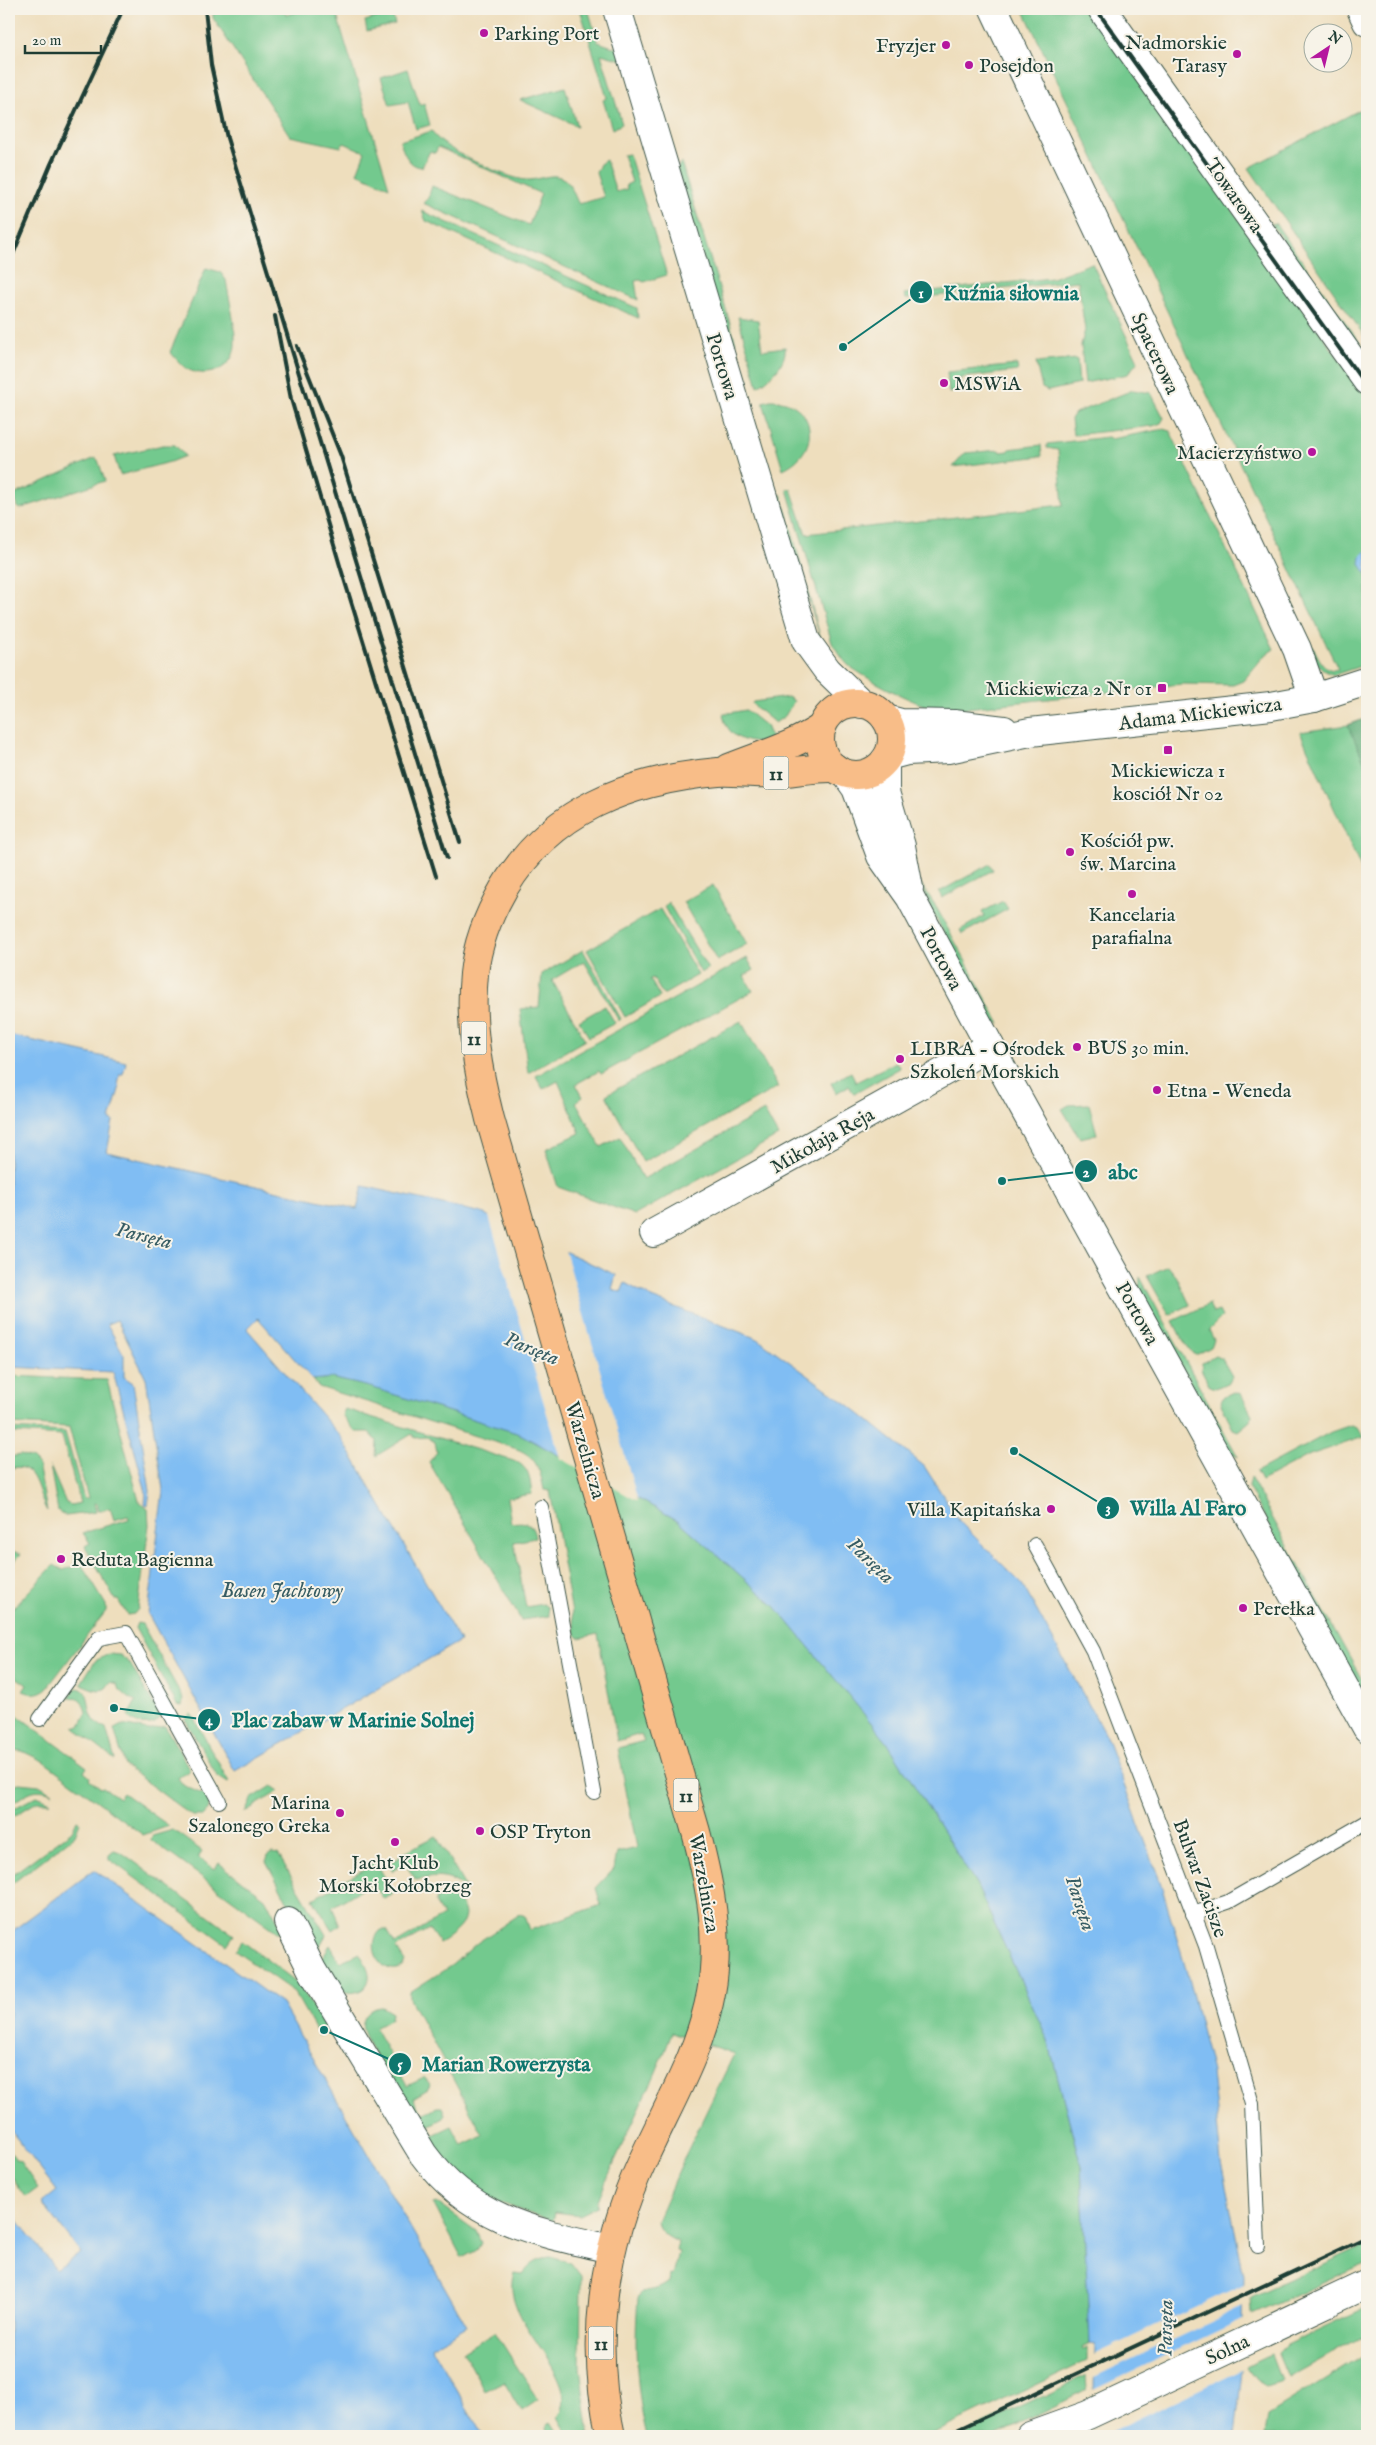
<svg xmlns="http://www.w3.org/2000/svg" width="1376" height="2445" font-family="'IM FELL English',serif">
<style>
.green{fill:#73c98e;stroke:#498361}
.forest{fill:#5ead79;stroke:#3e7556}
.water{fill:#80bdf3;stroke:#507d94}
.pier{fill:#eedebd}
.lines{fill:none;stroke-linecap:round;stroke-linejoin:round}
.service-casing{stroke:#3e5549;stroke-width:16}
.minor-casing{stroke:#3e5549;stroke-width:30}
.tertiary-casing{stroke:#3e5549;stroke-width:30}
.primary-casing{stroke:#3e5549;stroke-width:30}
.service{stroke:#fff;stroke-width:14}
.minor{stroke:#fff;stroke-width:28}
.tertiary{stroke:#fff;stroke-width:28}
.primary{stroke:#f8bd88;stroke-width:28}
.rail{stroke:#1f3d34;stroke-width:4}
.poi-dot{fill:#b5179e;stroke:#f7f3e8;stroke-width:2}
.labels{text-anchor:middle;stroke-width:4;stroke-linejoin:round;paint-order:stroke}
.shield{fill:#f7f3e8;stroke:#60746a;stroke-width:1}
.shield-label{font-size:19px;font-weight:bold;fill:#1f3d34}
.poi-label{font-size:20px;fill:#1f3d34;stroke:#f7f3e8;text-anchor:start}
.street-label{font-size:20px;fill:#1f3d34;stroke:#f7f3e8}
.water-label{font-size:21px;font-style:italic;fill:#375d64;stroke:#f7f3e8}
.leader{fill:none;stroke:#0f766e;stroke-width:2}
.callout-dot{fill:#0f766e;stroke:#f7f3e8;stroke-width:2}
.mark-label{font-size:15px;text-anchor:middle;font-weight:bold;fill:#fff}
.callout-label{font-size:21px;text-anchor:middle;font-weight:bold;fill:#0f766e;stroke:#f7f3e8;stroke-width:4;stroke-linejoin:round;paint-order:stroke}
</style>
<rect width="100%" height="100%" fill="#f7f3e8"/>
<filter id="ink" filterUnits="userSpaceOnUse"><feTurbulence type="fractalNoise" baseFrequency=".02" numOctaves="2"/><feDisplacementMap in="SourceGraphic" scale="10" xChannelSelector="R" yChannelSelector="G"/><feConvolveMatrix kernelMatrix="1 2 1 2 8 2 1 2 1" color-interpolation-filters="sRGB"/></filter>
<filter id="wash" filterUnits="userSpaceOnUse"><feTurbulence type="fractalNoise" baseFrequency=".0096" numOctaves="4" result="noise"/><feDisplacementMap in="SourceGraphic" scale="20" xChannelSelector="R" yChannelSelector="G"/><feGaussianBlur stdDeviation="1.12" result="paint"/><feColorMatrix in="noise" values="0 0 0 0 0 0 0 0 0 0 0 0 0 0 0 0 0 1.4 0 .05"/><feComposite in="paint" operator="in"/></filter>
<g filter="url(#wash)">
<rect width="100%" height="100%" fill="#eedebd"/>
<g class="green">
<path d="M213,9H283L286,15L307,9H335L389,187L357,173L365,152L344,143L341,147L290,136L213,18Z"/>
<path d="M580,9H588L598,42L619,49L622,60L601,54L622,124L612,129L603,100L607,98Z"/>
<path d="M1023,9H1089L1367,398V664L1334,675C1320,670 1315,662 1309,649L1313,647C1319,658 1324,673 1338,669Z"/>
<path d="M392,13L395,24L367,31L365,21Z"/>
<path d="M408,69L420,105L424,103L430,125L416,129L408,102L390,105L381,78Z"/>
<path d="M565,87L577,126L520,100Z"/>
<path d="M1367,106V340L1249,168Z"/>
<path d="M432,131C438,148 508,179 526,180C537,181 550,173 560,177C572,181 573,195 579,204L604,197L596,173L600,164L606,160L616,192L627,189L626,185L632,182L623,155L629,154L667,275L644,282L640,280L635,281L638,300L423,203L428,198L432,186L529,225L541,194L438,147L435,153L430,151L422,167C409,167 403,152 400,141Z"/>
<path d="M681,162L736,343L728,346L677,169Z"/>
<path d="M422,211L637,308L638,318L426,221Z"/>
<path d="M1271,223L1276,224L1367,353V365Z"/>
<path d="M1092,263L1138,361L1128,374L1085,383L1081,345L1085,330L1078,281L906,299L904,294L1052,278Z"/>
<path d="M206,268L220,272L226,280C229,300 236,324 235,345C234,368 209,379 189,370C182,367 176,358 170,352Z"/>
<path d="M738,317L758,320L762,350L785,347C787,363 770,379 758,386Z"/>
<path d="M1077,359L1079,384L1048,391L1042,388L1036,363Z"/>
<path d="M1017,365L1018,371L960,378L962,391L949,393L947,372Z"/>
<path d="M1133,390L1151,393L1164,418L1161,423L1153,426L1073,435L1071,419L1075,413Z"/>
<path d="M770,400C814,399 825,450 783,469L763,402Z"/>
<path d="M1164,429L1170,431L1274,649L1264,656L1243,681L1233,685L1182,684L967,708C952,708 938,708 924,705C907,700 862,676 848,665C842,659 837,650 832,643L787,489H791L806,534L1063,505L1058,450L1047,448V444L1108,437L1111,439Z"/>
<path d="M163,445H175L185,456L170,462L120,475L114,456Z"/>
<path d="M1041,445L1042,456L953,467L965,453L1000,450L1001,452L1009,451V449Z"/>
<path d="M95,458L98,460L105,481L19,509L14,498L16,494Z"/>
<path d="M781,494C797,545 808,596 823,646L777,500Z"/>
<path d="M788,697L794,701L785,716L775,723L752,704L753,702Z"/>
<path d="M746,710L766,726L773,742C750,745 727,740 723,714Z"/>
<path d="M1367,718V882L1300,732L1348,725Z"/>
<path d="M990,864L993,870L942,898L939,892Z"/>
<path d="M921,884L935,905L1000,1024L991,1021L932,911Z"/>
<path d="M713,885L747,944L717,961L683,902Z"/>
<path d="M1003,901L1008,909L962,934L960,930L984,916L982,912Z"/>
<path d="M668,902L708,969L701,973L664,907Z"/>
<path d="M660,909L698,975L663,995L653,978L650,979L660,997L625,1017L587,950Z"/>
<path d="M583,950L621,1019L619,1021L584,961L552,980L585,1040L528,1073L520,1009L539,1007L542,974Z"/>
<path d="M747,958L754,970L744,976L753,991L601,1074L599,1071L576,1084L583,1097L576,1102L601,1147L620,1137L643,1179L764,1111L778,1136L635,1215L558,1187L546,1149L580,1133L558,1081L543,1089L536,1076Z"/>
<path d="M605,1006L615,1023L589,1037L579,1021Z"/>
<path d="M741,1021L778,1087L643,1162L606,1095Z"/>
<path d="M896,1062L900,1068L854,1094L849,1086L836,1093L831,1083L851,1072L856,1082Z"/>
<path d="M1089,1104L1097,1134L1080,1138L1062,1109L1069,1105Z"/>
<path d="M1168,1266L1177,1277L1190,1305L1169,1315L1147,1276Z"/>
<path d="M1140,1277L1238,1457L1229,1452L1139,1290Z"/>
<path d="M1209,1304L1213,1313L1219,1311L1222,1317L1209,1330L1214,1340L1211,1347L1198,1354H1193L1181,1337L1173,1321Z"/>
<path d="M1215,1356L1222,1359L1232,1376L1229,1382L1216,1388L1210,1386L1201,1369L1202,1363Z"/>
<path d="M9,1376L107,1380L139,1501L148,1508L149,1525L138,1609L134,1614L127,1615L118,1600H115L85,1546L90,1543L83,1533L129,1519L128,1516L114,1520L110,1508L98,1511L96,1503H94L96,1512L66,1516L58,1511L50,1466L66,1503L71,1505L80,1503L62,1436L15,1433L9,1432V1429L65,1432L84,1499L88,1498L69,1427L9,1424Z"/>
<path d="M331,1378L370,1387L520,1434L679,1521L775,1606L887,1742L977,1886L1048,2040L1081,2166L1090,2343L1081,2347L1082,2349L1087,2347V2361L928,2436H647C636,2391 634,2345 638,2299C642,2288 648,2292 656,2289C660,2288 665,2285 669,2282L670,2275L673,2276L679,2252L676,2251L678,2242C668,2237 658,2233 657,2220L686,2154L734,2054L672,2032C651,2091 619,2145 597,2204L599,2205L579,2215L555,2212L553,2220C521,2212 490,2201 464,2179C437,2156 419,2122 400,2093C387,2074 370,2053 363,2030C360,2018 371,2007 382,2007L392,2013L391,2019L375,2028L407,2086L424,2078L430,2085L428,2089L413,2098L422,2114L437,2107H442L445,2114L443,2118L428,2126L433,2135L452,2126L462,2145L483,2135L410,1999V1992L452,1965L477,1943L520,1914L525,1916L530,1930L601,1905L596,1888L614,1869L617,1853L637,1848L618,1748L644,1741L641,1734L617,1741L598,1634L579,1638L576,1635L550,1491L544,1490C540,1470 537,1457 517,1449L319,1387L313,1380Z"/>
<path d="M1234,1392L1241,1394L1252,1415L1250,1421L1238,1431L1233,1429L1220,1402L1222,1398Z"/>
<path d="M345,1409L517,1462C530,1469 530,1481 532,1494L507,1498L511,1523C525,1521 533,1522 535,1538L514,1542L526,1607L543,1604L548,1607L549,1616L521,1620L429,1462L437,1452L435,1442L427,1437L415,1438L412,1434L376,1456L377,1441L369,1432H356L342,1415Z"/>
<path d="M1351,1425L1357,1427L1364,1437L1310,1455L1261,1481L1256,1472L1331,1432Z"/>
<path d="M21,1455L33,1459L38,1464L47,1511C37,1495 37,1459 9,1469V1457Z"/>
<path d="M1250,1477L1367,1689V1703L1248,1487Z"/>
<path d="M9,1550L21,1554L9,1567Z"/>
<path d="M74,1552L106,1605V1611L47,1688C40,1694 32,1695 23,1691L27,1685L9,1672V1612L54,1565L63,1570L73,1567L75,1561Z"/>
<path d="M137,1623L142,1624L184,1700L182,1706L177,1705L135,1628Z"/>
<path d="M109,1654L120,1655L129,1662L161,1717L155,1723C145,1726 135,1725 128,1716L136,1701L129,1698L118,1688L117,1684L111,1682C109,1683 108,1686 106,1688C100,1693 86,1687 81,1683L95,1661Z"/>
<path d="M76,1688C98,1689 79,1719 106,1728L115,1760L74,1728L80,1726L86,1714C85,1704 80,1697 69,1697Z"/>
<path d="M13,1712L87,1767L84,1772L90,1777L89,1779L101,1788L103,1787L119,1798L123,1793L169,1826L143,1835L43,1761L22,1751L9,1750V1713Z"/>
<path d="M190,1714L192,1715L229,1782L228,1783L217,1776L185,1719Z"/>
<path d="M122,1725L148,1730L165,1726L190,1770L178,1778C179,1779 182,1784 183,1785C193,1792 222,1796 203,1816H192L125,1766L114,1729Z"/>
<path d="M19,1783L39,1785L53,1793C30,1786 29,1794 10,1804L9,1786Z"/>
<path d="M272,1786L279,1791L245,1812L251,1799Z"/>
<path d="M37,1796L51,1802H37L9,1819V1811Z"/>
<path d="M77,1820L80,1822L75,1835L9,1886V1877L72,1831Z"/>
<path d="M173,1830L202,1851L198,1857L214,1869L219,1863L265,1898L281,1926L280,1934L151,1840L152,1836Z"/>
<path d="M436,1836L467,1890C450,1875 437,1876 416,1880L405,1864L393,1871L389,1864L400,1857L399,1855Z"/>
<path d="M114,1850L121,1852L234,1935L227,1945L109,1859V1854Z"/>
<path d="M272,1853L278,1854L326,1935L315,1954L266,1861L268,1856Z"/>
<path d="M376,1862L393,1892L392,1895L384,1899L372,1883L332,1907L340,1925L333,1930L313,1899Z"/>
<path d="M438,1897C452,1894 471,1906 463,1922C459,1930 447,1939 439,1943L429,1929L396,1948L405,1962L402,1967C382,1978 364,1946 381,1930H387L395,1944L443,1916L435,1902Z"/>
<path d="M242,1941L298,1983L328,2031L319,2036L294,1992L235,1951Z"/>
<path d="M330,1945L340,1962L359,1953C367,1965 375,1978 363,1989C341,2002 330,1977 319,1962Z"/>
<path d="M9,2150L17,2161L19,2160L38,2188L26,2197L9,2173Z"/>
<path d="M436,2202L476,2231L481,2243L477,2250L462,2258L433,2203Z"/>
<path d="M1367,2244V2263L1252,2315L1251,2298Z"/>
<path d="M554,2257L571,2263L581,2276L580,2367L589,2436H569L558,2417C587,2376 497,2321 514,2273L522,2274C531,2262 539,2257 554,2257Z"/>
<path d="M1367,2307V2334L1288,2378L1278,2354L1287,2345Z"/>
<path d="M495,2332L538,2400L522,2411L504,2381L485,2391L463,2351Z"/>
<path d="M1367,2353V2430L1353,2436H1264L1267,2415Z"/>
<path d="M1271,2355L1281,2381L1266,2386L1256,2380L1246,2367Z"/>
<path d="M1086,2376L1087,2390L994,2436H960Z"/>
<path d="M551,2422L560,2436H548L546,2428Z"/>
</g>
<path class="forest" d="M1367,718V768L1348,725Z"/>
<g class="water">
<path d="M1367,550V575L1360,564L1361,556Z"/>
<path d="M9,1035L126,1062L123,1074H120L118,1085L120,1086L110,1120L113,1121L107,1152L357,1209L363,1186L482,1213L616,1275L612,1289L621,1292L625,1283L654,1299L758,1339L850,1406L924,1466L960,1522L1022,1584L1105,1734L1160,1881L1187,1973L1212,2072L1221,2162L1244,2275L1242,2370L1235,2436H1093L1095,2344L1090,2343L1081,2166L1048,2040L977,1886L887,1742L775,1606L679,1521L520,1434L370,1387L331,1378L313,1380L258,1318L247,1329L341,1437L460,1641L235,1771L148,1614L163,1490L146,1378L117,1320L107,1324L124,1355V1377L133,1383L150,1491L148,1505L145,1504L146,1492L113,1372L9,1367Z"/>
<path d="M94,1870L282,2004L467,2326L431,2346L483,2436H9V2209L56,2270L81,2253L42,2203L57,2191L9,2128V1938L16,1928Z"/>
</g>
<g class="pier">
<path d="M488,1213L565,1250L638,1501L560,1458Z"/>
<path d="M1246,2283V2305L1092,2378V2356Z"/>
<path d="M1245,2318L1244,2368L1102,2436H1091V2391Z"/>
</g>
</g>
<g filter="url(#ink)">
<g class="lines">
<g class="service-casing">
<g id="service">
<path d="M541,1507L594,1792"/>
<path d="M1035,1545L1093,1651L1206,1946L1252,2104L1258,2246"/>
<path d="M40,1719L99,1638L126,1633L219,1801"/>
<path d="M1193,1914L1228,1902L1367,1822"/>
</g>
</g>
<g class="minor-casing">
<g id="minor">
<path d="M617,9L806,641L827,670L862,704"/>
<path d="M994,9L1297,649L1314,698"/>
<path d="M1102,9L1367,381"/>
<path d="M1361,9L1367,22"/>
<path d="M654,1233L990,1046"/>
<path d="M288,1922L312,1970L423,2154C472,2221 536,2232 611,2249"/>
</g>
</g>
<g class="tertiary-casing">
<g id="tertiary">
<path d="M886,719L901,723L954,724L1004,730"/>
<path d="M888,756L907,751L948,749L1030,732L1271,706L1314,698L1367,681"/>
<path d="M885,760V792L901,846L909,888"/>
<path d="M846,774L856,788L881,856L910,897L1007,1078L1367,1728"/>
<path d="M1030,2436L1088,2415L1367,2284"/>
</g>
</g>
<g class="primary-casing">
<g id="primary">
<circle cx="856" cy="739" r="36"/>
<path d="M729,768C761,755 794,746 822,727"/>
<path d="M611,2436C589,2343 603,2246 643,2160C668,2105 700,2053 711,1993C721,1938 710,1885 696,1832L490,1119C478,1071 469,1024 474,974C477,944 489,914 504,888C551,809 629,780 718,772C735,771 753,774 771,773C792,773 813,767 835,768"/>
</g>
</g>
<use href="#service" class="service"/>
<use href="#minor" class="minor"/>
<use href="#tertiary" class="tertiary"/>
<use href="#primary" class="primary"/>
<g class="rail">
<path d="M205,9L211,65L227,138L447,858"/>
<path d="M1096,9L1367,387"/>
<path d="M9,264L51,164L123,9"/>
<path d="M275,316L291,399L341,569L436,876"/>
<path d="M297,346L341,456L460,842"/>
<path d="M944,2436L1367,2237"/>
</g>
</g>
</g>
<g class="poi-dot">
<circle cx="484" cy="33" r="5"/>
<circle cx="946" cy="45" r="5"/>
<circle cx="1237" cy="54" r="5"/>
<circle cx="969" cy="65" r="5"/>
<circle cx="944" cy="383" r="5"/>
<circle cx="1312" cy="452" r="5"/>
<rect x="1157" y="683" width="10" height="10" rx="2.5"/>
<rect x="1163" y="745" width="10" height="10" rx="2.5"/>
<circle cx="1070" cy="852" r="5"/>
<circle cx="1132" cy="894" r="5"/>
<circle cx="1077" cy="1047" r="5"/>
<circle cx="900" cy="1059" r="5"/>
<circle cx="1157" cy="1090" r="5"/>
<circle cx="1051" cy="1509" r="5"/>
<circle cx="61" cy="1559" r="5"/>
<circle cx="1243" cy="1608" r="5"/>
<circle cx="340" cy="1813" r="5"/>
<circle cx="480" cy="1831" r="5"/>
<circle cx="395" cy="1842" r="5"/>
</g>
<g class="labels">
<g class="shield">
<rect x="763.5" y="756.5" width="25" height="33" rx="4"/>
<rect x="461.5" y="1021.5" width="25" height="33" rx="4"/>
<rect x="673.5" y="1778.5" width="25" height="33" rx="4"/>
<rect x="588.5" y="2326.5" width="25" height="33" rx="4"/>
</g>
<g class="shield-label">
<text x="776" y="780">11</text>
<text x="474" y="1045">11</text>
<text x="686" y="1802">11</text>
<text x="601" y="2350">11</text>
</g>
<g class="poi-label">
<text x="494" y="40">Parking Port</text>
<text x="1227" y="49" text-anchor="end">Nadmorskie<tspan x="1227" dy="23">Tarasy</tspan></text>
<text x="936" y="52" text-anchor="end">Fryzjer</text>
<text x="979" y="72">Posejdon</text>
<text x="954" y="390">MSWiA</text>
<text x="1302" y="459" text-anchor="end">Macierzyństwo</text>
<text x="1152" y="695" text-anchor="end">Mickiewicza 2 Nr 01</text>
<text x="1168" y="777" text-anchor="middle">Mickiewicza 1<tspan x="1168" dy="23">kosciół Nr 02</tspan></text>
<text x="1080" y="847">Kościół pw.<tspan x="1080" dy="23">św. Marcina</tspan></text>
<text x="1132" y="921" text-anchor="middle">Kancelaria<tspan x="1132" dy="23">parafialna</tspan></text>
<text x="1087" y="1054">BUS 30 min.</text>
<text x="910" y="1055">LIBRA - Ośrodek<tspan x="910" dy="23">Szkoleń Morskich</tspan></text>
<text x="1167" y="1097">Etna - Weneda</text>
<text x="1041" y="1516" text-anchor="end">Villa Kapitańska</text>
<text x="71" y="1566">Reduta Bagienna</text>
<text x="1253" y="1615">Perełka</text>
<text x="330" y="1809" text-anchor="end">Marina<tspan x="330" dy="23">Szalonego Greka</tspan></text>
<text x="490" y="1838">OSP Tryton</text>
<text x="395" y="1869" text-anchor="middle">Jacht Klub<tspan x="395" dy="23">Morski Kołobrzeg</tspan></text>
</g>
<g class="street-label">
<text transform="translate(1235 195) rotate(55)" y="7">Towarowa</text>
<text transform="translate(1156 353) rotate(65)" y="7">Spacerowa</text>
<text transform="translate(723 366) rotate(73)" y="7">Portowa</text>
<text transform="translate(1200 713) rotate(-7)" y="7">Adama Mickiewicza</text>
<text transform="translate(942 958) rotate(62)" y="7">Portowa</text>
<text transform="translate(822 1140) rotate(-29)" y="7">Mikołaja Reja</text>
<text transform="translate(1138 1313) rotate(61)" y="7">Portowa</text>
<text transform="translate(586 1450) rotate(74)" y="7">Warzelnicza</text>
<text transform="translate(1201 1878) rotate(70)" y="7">Bulwar Zacisze</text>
<text transform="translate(705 1883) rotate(80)" y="7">Warzelnicza</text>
<text transform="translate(1227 2349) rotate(-25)" y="7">Solna</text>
</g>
<g class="water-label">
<text transform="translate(144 1235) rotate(14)" y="7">Parsęta</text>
<text transform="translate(532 1348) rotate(22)" y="7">Parsęta</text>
<text transform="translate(871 1560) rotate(44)" y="7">Parsęta</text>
<text x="282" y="1597">Basen Jachtowy</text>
<text transform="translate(1081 1903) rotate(72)" y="7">Parsęta</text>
<text transform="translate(1165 2328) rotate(-89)" y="7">Parsęta</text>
</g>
</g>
<path class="leader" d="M843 347L921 292M1002 1181L1086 1171M1014 1451L1108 1508M114 1708L209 1720M324 2030L400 2064"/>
<g class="callout-dot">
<circle cx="843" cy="347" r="5"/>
<circle cx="1002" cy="1181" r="5"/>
<circle cx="1014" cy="1451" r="5"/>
<circle cx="114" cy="1708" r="5"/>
<circle cx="324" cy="2030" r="5"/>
<circle cx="921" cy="292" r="12"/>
<circle cx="1086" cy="1171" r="12"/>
<circle cx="1108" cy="1508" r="12"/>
<circle cx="209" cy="1720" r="12"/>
<circle cx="400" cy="2064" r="12"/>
</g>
<g class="mark-label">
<text x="921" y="298">1</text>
<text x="1086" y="1177">2</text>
<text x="1108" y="1513">3</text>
<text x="209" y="1725">4</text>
<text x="400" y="2069">5</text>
</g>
<g class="callout-label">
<text x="1011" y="300">Kuźnia siłownia</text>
<text x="1123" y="1179">abc</text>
<text x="1188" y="1515">Willa Al Faro</text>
<text x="353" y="1727">Plac zabaw w Marinie Solnej</text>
<text x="506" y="2071">Marian Rowerzysta</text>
</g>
<rect width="1376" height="2445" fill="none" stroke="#f7f3e8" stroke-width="30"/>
<g transform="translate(1328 48) rotate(35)"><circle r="24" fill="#f7f3e8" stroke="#a1aaa0"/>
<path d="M0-4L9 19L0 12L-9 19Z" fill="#b5179e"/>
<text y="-8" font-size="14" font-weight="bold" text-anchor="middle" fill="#1f3d34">N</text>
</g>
<path d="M25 45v8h76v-8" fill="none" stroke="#1f3d34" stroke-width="2.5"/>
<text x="32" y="45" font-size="15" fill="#1f3d34" stroke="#f7f3e8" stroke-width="4" paint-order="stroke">20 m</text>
</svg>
